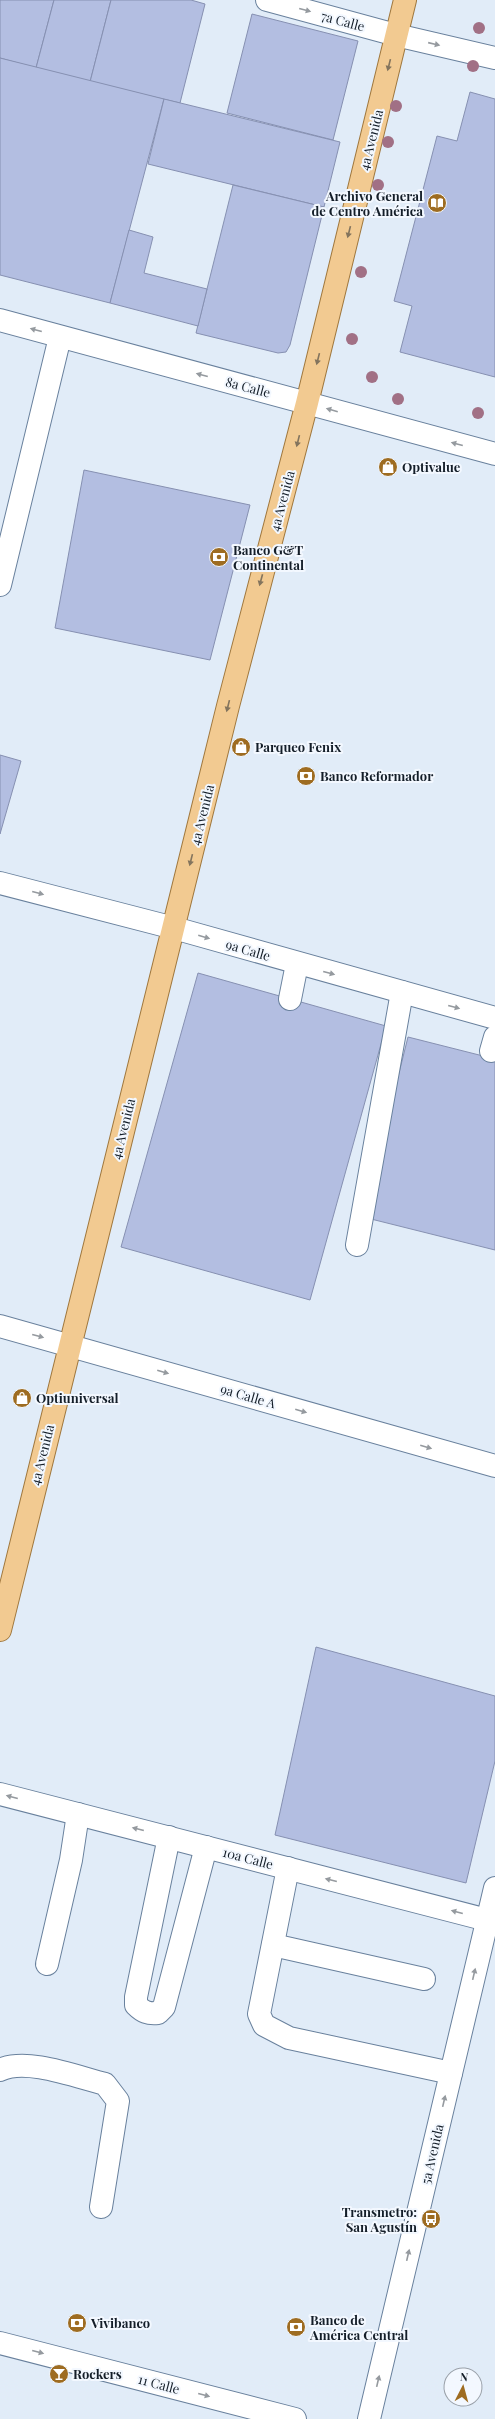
<svg xmlns="http://www.w3.org/2000/svg" width="495" height="2419" font-family="'Playfair Display',serif">
<style>
.building{fill:#b3bee1;stroke:#8690b1}
.lines{fill:none;stroke-linecap:round;stroke-linejoin:round}
.service-casing{stroke:#69819d;stroke-width:24}
.minor-casing{stroke:#69819d;stroke-width:24}
.secondary-casing{stroke:#69819d;stroke-width:24}
.primary-casing{stroke:#9f773d;stroke-width:24}
.service{stroke:#fff;stroke-width:22}
.minor{stroke:#fff;stroke-width:22}
.secondary{stroke:#fff;stroke-width:22}
.primary{stroke:#f2ca91;stroke-width:22}
.tree{fill:#a17085}
.oneway{fill:#959a9f}
.oneway2{fill:#83745d}
.labels{text-anchor:middle;stroke-width:4;stroke-linejoin:round;paint-order:stroke}
.street-label{font-size:13px;fill:#141e29;stroke:#f3f8ff}
.poi-label{font-size:13px;font-weight:bold;fill:#141e29;stroke:#f3f8ff;text-anchor:start}
</style>
<rect width="100%" height="100%" fill="#e1ecf8"/>
<g class="building">
<path d="M0,0H54L36,68L0,58Z"/>
<path d="M54,0H111L90,82L36,68Z"/>
<path d="M111,0H191L205,4L180,103L90,82Z"/>
<path d="M252,14L358,41L333,140L227,113Z"/>
<path d="M0,58L164,99L110,303L0,275Z"/>
<path d="M470,92L495,99V377L400,352L412,306L394,301L437,136L457,141Z"/>
<path d="M164,99L340,142L324,207L148,164Z"/>
<path d="M233,185L324,207L290,345L286,352L278,353L196,333Z"/>
<path d="M129,230L153,237L144,273L207,289L198,326L110,303Z"/>
<path d="M84,470L250,505L210,660L55,628Z"/>
<path d="M0,755L21,761L0,834Z"/>
<path d="M198,973L386,1026L310,1300L121,1247Z"/>
<path d="M408,1037L495,1059V1250L363,1217Z"/>
<path d="M316,1647L495,1696V1761L466,1883L275,1835Z"/>
</g>
<g class="lines">
<g class="service-casing">
<g id="service">
<path d="M396,35L495,58"/>
<path d="M0,585L60,337"/>
<path d="M290,999L297,964"/>
<path d="M491,1051L495,1037"/>
<path d="M357,1245L402,992"/>
<path d="M169,1837L136,1997V2005C143,2012 148,2014 158,2013L164,2007L206,1847"/>
<path d="M288,1868L259,2014L264,2025L289,2038L451,2073"/>
<path d="M273,1945L424,1979"/>
<path d="M47,1964L71,1860L78,1814"/>
<path d="M0,2070C26,2057 77,2077 105,2084L118,2101L101,2207"/>
</g>
</g>
<g class="minor-casing">
<g id="minor">
<path d="M267,0L396,35"/>
<path d="M0,1326L495,1466"/>
<path d="M0,1794L495,1922"/>
<path d="M0,2343L295,2419"/>
<path d="M369,2419L495,1888"/>
</g>
</g>
<g class="secondary-casing">
<g id="secondary">
<path d="M0,320L495,454"/>
<path d="M0,883L174,928L495,1018"/>
</g>
</g>
<g class="primary-casing">
<path id="primary" d="M0,1630L228,706L307,403L405,0"/>
</g>
<use href="#service" class="service"/>
<use href="#minor" class="minor"/>
<use href="#secondary" class="secondary"/>
<use href="#primary" class="primary"/>
</g>
<g class="tree">
<circle cx="479" cy="28" r="6"/>
<circle cx="473" cy="66" r="6"/>
<circle cx="396" cy="106" r="6"/>
<circle cx="388" cy="142" r="6"/>
<circle cx="378" cy="185" r="6"/>
<circle cx="361" cy="272" r="6"/>
<circle cx="352" cy="339" r="6"/>
<circle cx="372" cy="377" r="6"/>
<circle cx="398" cy="399" r="6"/>
<circle cx="478" cy="413" r="6"/>
</g>
<defs><path id="oneway-solid" d="M-6-.8H1V-3.2L6.5 0L1 3.2V.8H-6Z"/></defs>
<g class="oneway">
<use href="#oneway-solid" transform="translate(305 10) rotate(15)"/>
<use href="#oneway-solid" transform="translate(434 44) rotate(13)"/>
<use href="#oneway-solid" transform="translate(36 330) rotate(-165)"/>
<use href="#oneway-solid" transform="translate(202 375) rotate(-165)"/>
<use href="#oneway-solid" transform="translate(332 410) rotate(-164)"/>
<use href="#oneway-solid" transform="translate(457 444) rotate(-165)"/>
<use href="#oneway-solid" transform="translate(38 893) rotate(15)"/>
<use href="#oneway-solid" transform="translate(204 937) rotate(16)"/>
<use href="#oneway-solid" transform="translate(329 973) rotate(15)"/>
<use href="#oneway-solid" transform="translate(454 1007) rotate(15)"/>
<use href="#oneway-solid" transform="translate(38 1336) rotate(15)"/>
<use href="#oneway-solid" transform="translate(163 1372) rotate(16)"/>
<use href="#oneway-solid" transform="translate(301 1411) rotate(16)"/>
<use href="#oneway-solid" transform="translate(426 1447) rotate(16)"/>
<use href="#oneway-solid" transform="translate(12 1797) rotate(-165)"/>
<use href="#oneway-solid" transform="translate(138 1829) rotate(-166)"/>
<use href="#oneway-solid" transform="translate(331 1880) rotate(-166)"/>
<use href="#oneway-solid" transform="translate(457 1912) rotate(-165)"/>
<use href="#oneway-solid" transform="translate(474 1974) rotate(-77)"/>
<use href="#oneway-solid" transform="translate(444 2101) rotate(-77)"/>
<use href="#oneway-solid" transform="translate(408 2255) rotate(-77)"/>
<use href="#oneway-solid" transform="translate(38 2352) rotate(15)"/>
<use href="#oneway-solid" transform="translate(378 2381) rotate(-77)"/>
<use href="#oneway-solid" transform="translate(204 2395) rotate(15)"/>
</g>
<g class="oneway2">
<use href="#oneway-solid" transform="translate(389 65) rotate(104)"/>
<use href="#oneway-solid" transform="translate(349 232) rotate(104)"/>
<use href="#oneway-solid" transform="translate(318 359) rotate(104)"/>
<use href="#oneway-solid" transform="translate(298 441) rotate(104)"/>
<use href="#oneway-solid" transform="translate(261 580) rotate(105)"/>
<use href="#oneway-solid" transform="translate(228 706) rotate(104)"/>
<use href="#oneway-solid" transform="translate(191 860) rotate(104)"/>
</g>
<defs>
<g id="library-disc" transform="scale(1)"><circle r="9.5" fill="#9e6c21" stroke="#f3f8ff"/><path d="M-6-4Q-3-5.5-.7-3.5V5Q-3 3-6 4ZM6-4Q3-5.5 .7-3.5V5Q3 3 6 4Z" fill="#fff"/></g>
<g id="shop-disc" transform="scale(1)"><circle r="9.5" fill="#9e6c21" stroke="#f3f8ff"/><path d="M-5-2.5h2.3a2.7 3.5 0 0 1 5.4 0H5L5.5 6h-11ZM-1.5-2.5h3a1.5 2.3 0 0 0-3 0Z" fill="#fff"/></g>
<g id="bank-disc" transform="scale(1)"><circle r="9.5" fill="#9e6c21" stroke="#f3f8ff"/><path d="M-6-4H6V4H-6ZM0-2.3a2.3 2.3 0 1 0 0 4.6a2.3 2.3 0 1 0 0-4.6Z" fill="#fff"/></g>
<g id="bus-disc" transform="scale(1)"><circle r="9.5" fill="#9e6c21" stroke="#f3f8ff"/><path d="M-5-6H5V4H4V6H2V4H-2V6H-4V4H-5ZM-3.5-4V0h7V-4ZM-3.5 1.2v1.5H-2V1.2ZM2 1.2v1.5H3.5V1.2Z" fill="#fff"/></g>
<g id="bar-disc" transform="scale(1)"><circle r="9.5" fill="#9e6c21" stroke="#f3f8ff"/><path d="M-6-5H6L.8 .8V4.5H3.5V6h-7V4.5H-.8V.8Z" fill="#fff"/></g>
</defs>
<g fill-rule="evenodd">
<use href="#library-disc" x="437" y="203"/>
<use href="#shop-disc" x="388" y="467"/>
<use href="#bank-disc" x="219" y="557"/>
<use href="#shop-disc" x="241" y="747"/>
<use href="#bank-disc" x="306" y="776"/>
<use href="#shop-disc" x="22" y="1398"/>
<use href="#bus-disc" x="431" y="2219"/>
<use href="#bank-disc" x="77" y="2323"/>
<use href="#bank-disc" x="296" y="2327"/>
<use href="#bar-disc" x="59" y="2374"/>
</g>
<g class="labels">
<g class="street-label">
<text transform="translate(343 21) rotate(15)" y="5">7a Calle</text>
<text transform="translate(371 140) rotate(-76)" y="5">4a Avenida</text>
<text transform="translate(248 387) rotate(15)" y="5">8a Calle</text>
<text transform="translate(282 501) rotate(-75)" y="5">4a Avenida</text>
<text transform="translate(202 815) rotate(-76)" y="5">4a Avenida</text>
<text transform="translate(248 950) rotate(16)" y="5">9a Calle</text>
<text transform="translate(123 1129) rotate(-76)" y="5">4a Avenida</text>
<text transform="translate(248 1396) rotate(16)" y="5">9a Calle A</text>
<text transform="translate(42 1455) rotate(-76)" y="5">4a Avenida</text>
<text transform="translate(248 1858) rotate(15)" y="5">10a Calle</text>
<text transform="translate(432 2154) rotate(-77)" y="5">5a Avenida</text>
<text transform="translate(159 2384) rotate(15)" y="5">11 Calle</text>
</g>
<g class="poi-label">
<text x="423" y="201" text-anchor="end">Archivo General<tspan x="423" dy="15">de Centro América</tspan></text>
<text x="402" y="472">Optivalue</text>
<text x="233" y="555">Banco G&amp;T<tspan x="233" dy="15">Continental</tspan></text>
<text x="255" y="752">Parqueo Fenix</text>
<text x="320" y="781">Banco Reformador</text>
<text x="36" y="1403">Optiuniversal</text>
<text x="417" y="2217" text-anchor="end">Transmetro:<tspan x="417" dy="15">San Agustín</tspan></text>
<text x="310" y="2325">Banco de<tspan x="310" dy="15">América Central</tspan></text>
<text x="91" y="2328">Vivibanco</text>
<text x="73" y="2379">Rockers</text>
</g>
</g>
<g transform="translate(463 2387) rotate(6)"><circle r="19" fill="#f3f8ff" stroke="#9aa1a9"/>
<path d="M0-3L7 15L0 10L-7 15Z" fill="#9e6c21"/>
<text y="-6" font-size="11" font-weight="bold" text-anchor="middle" fill="#141e29">N</text>
</g>
</svg>
